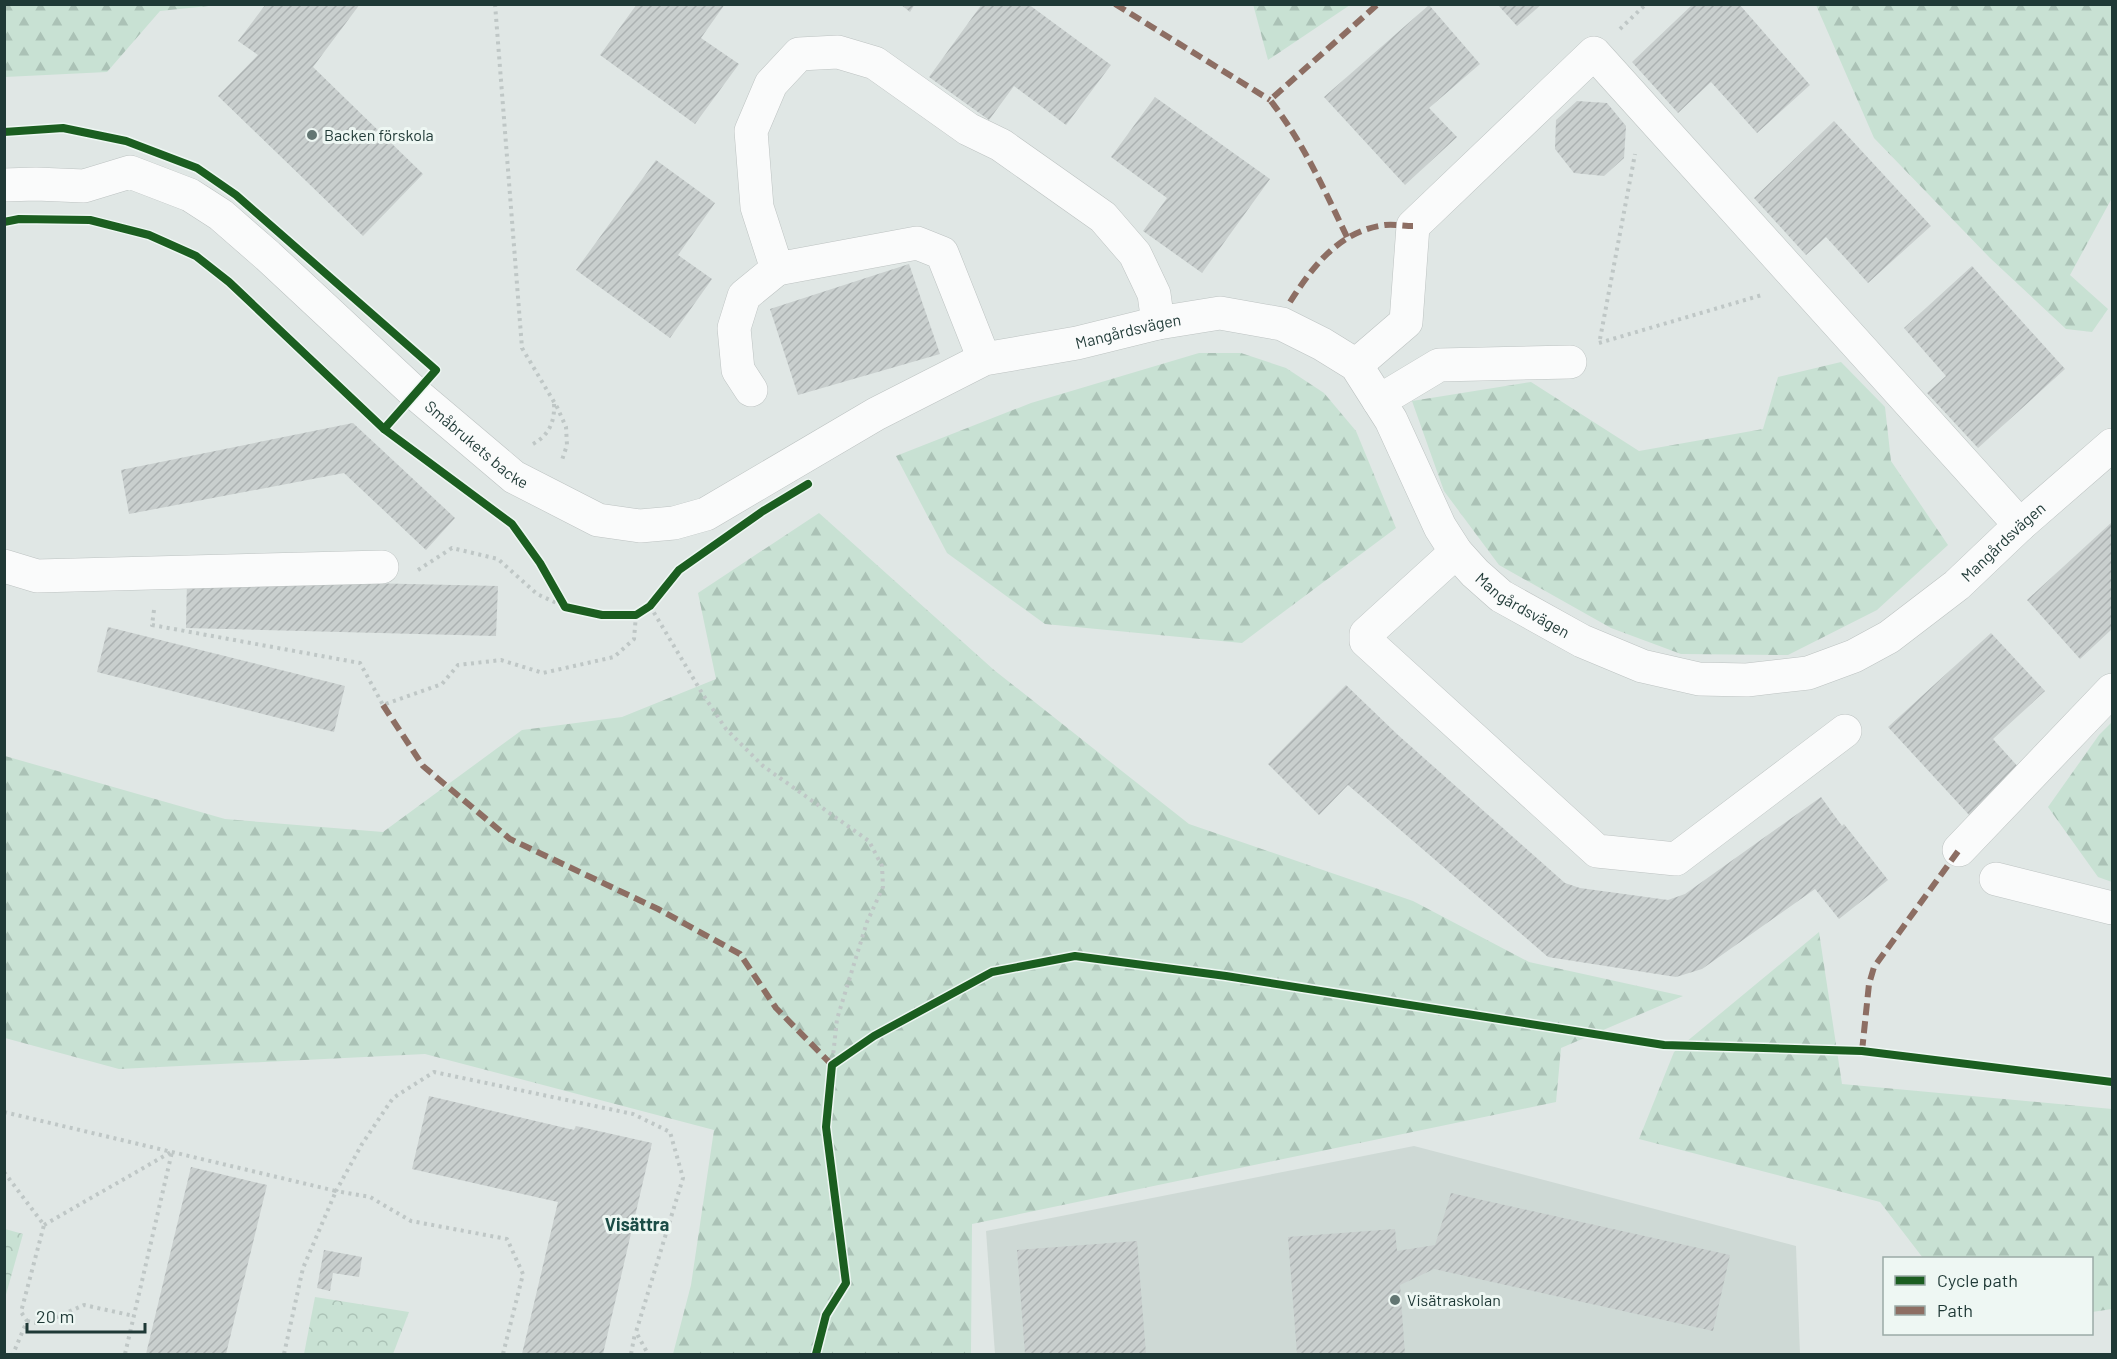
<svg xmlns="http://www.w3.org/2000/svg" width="2117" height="1359" font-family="Barlow,sans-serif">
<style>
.built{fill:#ced9d5}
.forest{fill:url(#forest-firs)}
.park{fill:url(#park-crowns)}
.building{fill:url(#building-hatch)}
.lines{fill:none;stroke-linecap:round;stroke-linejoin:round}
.minor-casing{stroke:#bdc3c2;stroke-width:34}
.path{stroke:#bfc7c6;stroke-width:4;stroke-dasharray:3 4.5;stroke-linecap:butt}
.minor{stroke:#fafbfb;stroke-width:33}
.quiet{stroke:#8d6e63;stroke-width:6;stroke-dasharray:12 6;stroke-linecap:butt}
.cycleway-casing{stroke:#eef7f3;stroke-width:11}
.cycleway{stroke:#1b5e20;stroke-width:8}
.poi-dot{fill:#637673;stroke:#eef7f3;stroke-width:2}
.labels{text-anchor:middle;stroke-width:6;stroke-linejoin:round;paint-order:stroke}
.poi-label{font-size:16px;fill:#1f3936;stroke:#eef7f3;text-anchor:start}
.street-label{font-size:16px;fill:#1f3936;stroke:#eef7f3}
.neighbourhood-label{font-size:18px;font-weight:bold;fill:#1b4c46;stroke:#eef7f3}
</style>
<defs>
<pattern id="forest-firs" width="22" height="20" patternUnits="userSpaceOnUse" patternTransform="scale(1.5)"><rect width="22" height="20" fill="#c8e1d3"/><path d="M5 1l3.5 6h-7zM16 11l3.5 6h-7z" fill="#abc2b6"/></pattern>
<pattern id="park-crowns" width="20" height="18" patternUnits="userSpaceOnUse" patternTransform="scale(1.5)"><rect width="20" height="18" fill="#c8e1d3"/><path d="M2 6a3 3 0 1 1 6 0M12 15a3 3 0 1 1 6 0" fill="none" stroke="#abc2b6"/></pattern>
<pattern id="building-hatch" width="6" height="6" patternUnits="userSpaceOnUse" patternTransform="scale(1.5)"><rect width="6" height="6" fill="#c9cfce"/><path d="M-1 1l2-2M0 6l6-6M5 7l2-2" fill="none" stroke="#acb2b2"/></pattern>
</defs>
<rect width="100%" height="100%" fill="#e0e7e5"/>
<path class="built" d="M1414,1146L1796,1246L1800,1354H995L986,1231Z"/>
<g class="forest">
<path d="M5,4H218V5L160,11L107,72L5,77Z"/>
<path d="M1253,4H1350V5L1268,60Z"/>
<path d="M1816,5H2112V198L2070,275L2108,309L2092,332L2066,329L1990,258L1874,138Z"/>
<path d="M1199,353H1241L1286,368L1324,393L1356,431L1396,528L1242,643L1045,624L947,553L896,456L1031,403Z"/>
<path d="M1841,362L1885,407L1891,461L1948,545L1877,610L1788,655L1681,654L1611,628L1499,565L1444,491L1412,401L1531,382L1639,451L1763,429L1778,377Z"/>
<path d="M819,513L994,670L1189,824L1413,901L1529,962L1683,996L1561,1048L1556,1102L972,1224L971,1354H673L691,1285L714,1130L425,1054L119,1069L5,1038V756L225,819L383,832L522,730L622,717L716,679L698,593Z"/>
<path d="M2112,722V882L2098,877L2048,807L2099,735Z"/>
<path d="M1819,932L1842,1084L2112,1109V1309L2092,1312V1258H1923L1880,1202L1639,1139L1674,1052Z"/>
</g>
<g class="park">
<path d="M5,1229L23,1234L5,1298L4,1229Z"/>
<path d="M315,1297L409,1312L393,1354H304Z"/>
</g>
<g class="building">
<path d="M266,4H360L313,67L423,174L363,236L218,96L258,55L238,41Z"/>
<path d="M637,4H725L701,38L739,64L695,124L600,55Z"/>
<path d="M900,4H915L910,12Z"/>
<path d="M982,4H1028L1111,65L1066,125L1014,86L989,120L929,77Z"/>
<path d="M1497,4H1542L1517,26Z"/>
<path d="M1693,4H1739L1810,85L1757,133L1711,82L1678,113L1632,62Z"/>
<path d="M1429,5L1480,64L1429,108L1457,137L1405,185L1324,97Z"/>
<path d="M1155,97L1270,179L1202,273L1143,231L1167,198L1111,157Z"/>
<path d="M1577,101L1607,103L1626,126L1624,158L1604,176L1574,173L1555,149L1556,120Z"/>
<path d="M1834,121L1931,226L1868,283L1826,237L1806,255L1754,198Z"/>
<path d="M656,160L715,203L678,255L712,279L670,338L576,270Z"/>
<path d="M909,264L940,354L798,395L770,309Z"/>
<path d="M1972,266L2065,369L1978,448L1927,393L1946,376L1904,328Z"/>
<path d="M353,423L455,518L426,550L344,473L129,514L121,470Z"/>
<path d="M2112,522V629L2080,659L2027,600Z"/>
<path d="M187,579L498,586L496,636L186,628Z"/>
<path d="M108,627L345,686L334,732L97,672Z"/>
<path d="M1991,633L2045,691L1993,739L2021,770L1970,816L1888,727Z"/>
<path d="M1346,685L1398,735L1565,883L1580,888L1668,900L1685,894L1821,797L1842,826L1844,824L1888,880L1839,919L1815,889L1702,969L1676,977L1548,957L1348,785L1319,815L1268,764Z"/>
<path d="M429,1096L574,1130L576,1126L652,1143L603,1354H522L558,1202L412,1169Z"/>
<path d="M191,1167L267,1185L226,1354H146Z"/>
<path d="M1451,1193L1730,1255L1713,1331L1434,1269L1400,1285L1405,1354H1297L1288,1237L1395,1229L1397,1251L1435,1245Z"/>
<path d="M1137,1241L1146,1354H1025L1017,1250Z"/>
<path d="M324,1250L362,1257L359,1277L333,1273L330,1291L317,1288Z"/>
</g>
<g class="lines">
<g class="minor-casing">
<g id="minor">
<path id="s1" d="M4,185L36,184L84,186L130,172L190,195L221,215L268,256L416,394L514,477L598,520L640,526L674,523L706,514L876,414L984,359L1077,343L1158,323L1220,313L1282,324L1322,344L1356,365L1391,420L1440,527L1456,552L1475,573L1501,596L1582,641L1642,666L1699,679L1747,680L1808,673L1854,656L1889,637L1957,585L2020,525L2112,445"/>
<path d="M984,359L942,253L917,243L777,269L757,207L751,131L771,84L799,54L838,52L875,63L968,129L1001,145L1103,217L1135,254L1154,294L1158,323"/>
<path d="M1356,365L1406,322L1413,226L1594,53L2020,525"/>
<path d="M751,390L738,370L734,328L744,296L777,269"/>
<path d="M1379,401L1439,365L1570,362"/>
<path d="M1456,552L1366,634V641L1597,851L1676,859L1845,731"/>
<path d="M4,566L37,576L382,567"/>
<path d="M1959,850L2112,690"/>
<path d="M1996,879L2112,908"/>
</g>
</g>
<g class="path">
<path d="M495,4L522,348L557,407L566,427L567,445L562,460"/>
<path d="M1620,29L1646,4"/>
<path d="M1600,339L1635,154"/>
<path d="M1599,343L1762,295"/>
<path d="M533,444C549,435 555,422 554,403"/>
<path d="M418,570L452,548L498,559L537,594L565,607"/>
<path d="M650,606L702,693L726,729L763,766L869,841L882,866L883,887L867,922L837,1019L832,1065"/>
<path d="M154,610L152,625L360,663L383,705L442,684L458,665L501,660L543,673L614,657L634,639L636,615"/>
<path d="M4,1112L336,1191L303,1268L284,1354"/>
<path d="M4,1172L44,1225L21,1312L27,1321L13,1354"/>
<path d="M44,1225L171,1152"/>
<path d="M27,1321L41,1324L84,1305L134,1316"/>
<path d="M125,1354L172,1152"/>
<path d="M503,1354L523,1274L507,1239L411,1221L370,1197L336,1191L362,1144L393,1098L434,1072L633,1114L670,1132L683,1178L636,1332L648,1354"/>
<path d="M631,1354L635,1333"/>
</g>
<use href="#minor" class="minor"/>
<g class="quiet">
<path d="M1115,4L1270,100"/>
<path d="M1347,237C1324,189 1303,142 1270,100L1378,4"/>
<path d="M1290,302C1313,266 1339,231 1385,225C1394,224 1404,226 1413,226"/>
<path d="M383,705L423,766L510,839L658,909L740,954L776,1008L832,1065"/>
<path d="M1862,1051L1869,984L1874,967L1959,850"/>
</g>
<g class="cycleway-casing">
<g id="cycleway">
<path d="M4,132L63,128L126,141L197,168L236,195L436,370L384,429"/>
<path d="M4,222L19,219L90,220L149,235L196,256L229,282L384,429L512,524L540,563L565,607L602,615H636L650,606L679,570L763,511L808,484"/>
<path d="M816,1354L826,1315L846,1283L826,1127L832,1065L874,1036L992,972L1075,956L1226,976L1664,1045L1862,1051L2112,1082"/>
</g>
</g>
<use href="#cycleway" class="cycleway"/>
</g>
<g class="poi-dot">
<circle cx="312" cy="135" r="6"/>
<circle cx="1395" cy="1300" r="6"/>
</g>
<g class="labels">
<g class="poi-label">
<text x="324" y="141">Backen förskola</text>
<text x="1407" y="1306">Visätraskolan</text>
</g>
<g class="street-label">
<text dy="6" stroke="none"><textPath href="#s1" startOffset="1292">Mangårdsvägen</textPath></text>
<text dy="6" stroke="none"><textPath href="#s1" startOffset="573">Småbrukets backe</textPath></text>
<text dy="6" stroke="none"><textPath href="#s1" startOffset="2372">Mangårdsvägen</textPath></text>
<text dy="6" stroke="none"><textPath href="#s1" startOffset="1832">Mangårdsvägen</textPath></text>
</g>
<g class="neighbourhood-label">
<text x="637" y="1231">Visättra</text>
</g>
</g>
<rect width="2117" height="1359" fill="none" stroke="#1f3936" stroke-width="12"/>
<rect x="1883" y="1257" width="210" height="78" fill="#eef7f3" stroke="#9baba7" stroke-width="1.5"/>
<rect x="1895" y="1276" width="30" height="9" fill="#1b5e20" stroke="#9baba7" stroke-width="1.5"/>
<text x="1937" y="1287" font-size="18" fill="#1f3936">Cycle path</text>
<rect x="1895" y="1306" width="30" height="9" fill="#8d6e63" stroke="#9baba7" stroke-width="1.5"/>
<text x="1937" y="1317" font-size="18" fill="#1f3936">Path</text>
<path d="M27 1323v9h118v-9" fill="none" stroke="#1f3936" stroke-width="3"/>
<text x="36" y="1323" font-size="18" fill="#1f3936" stroke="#eef7f3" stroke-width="4.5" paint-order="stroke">20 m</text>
</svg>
